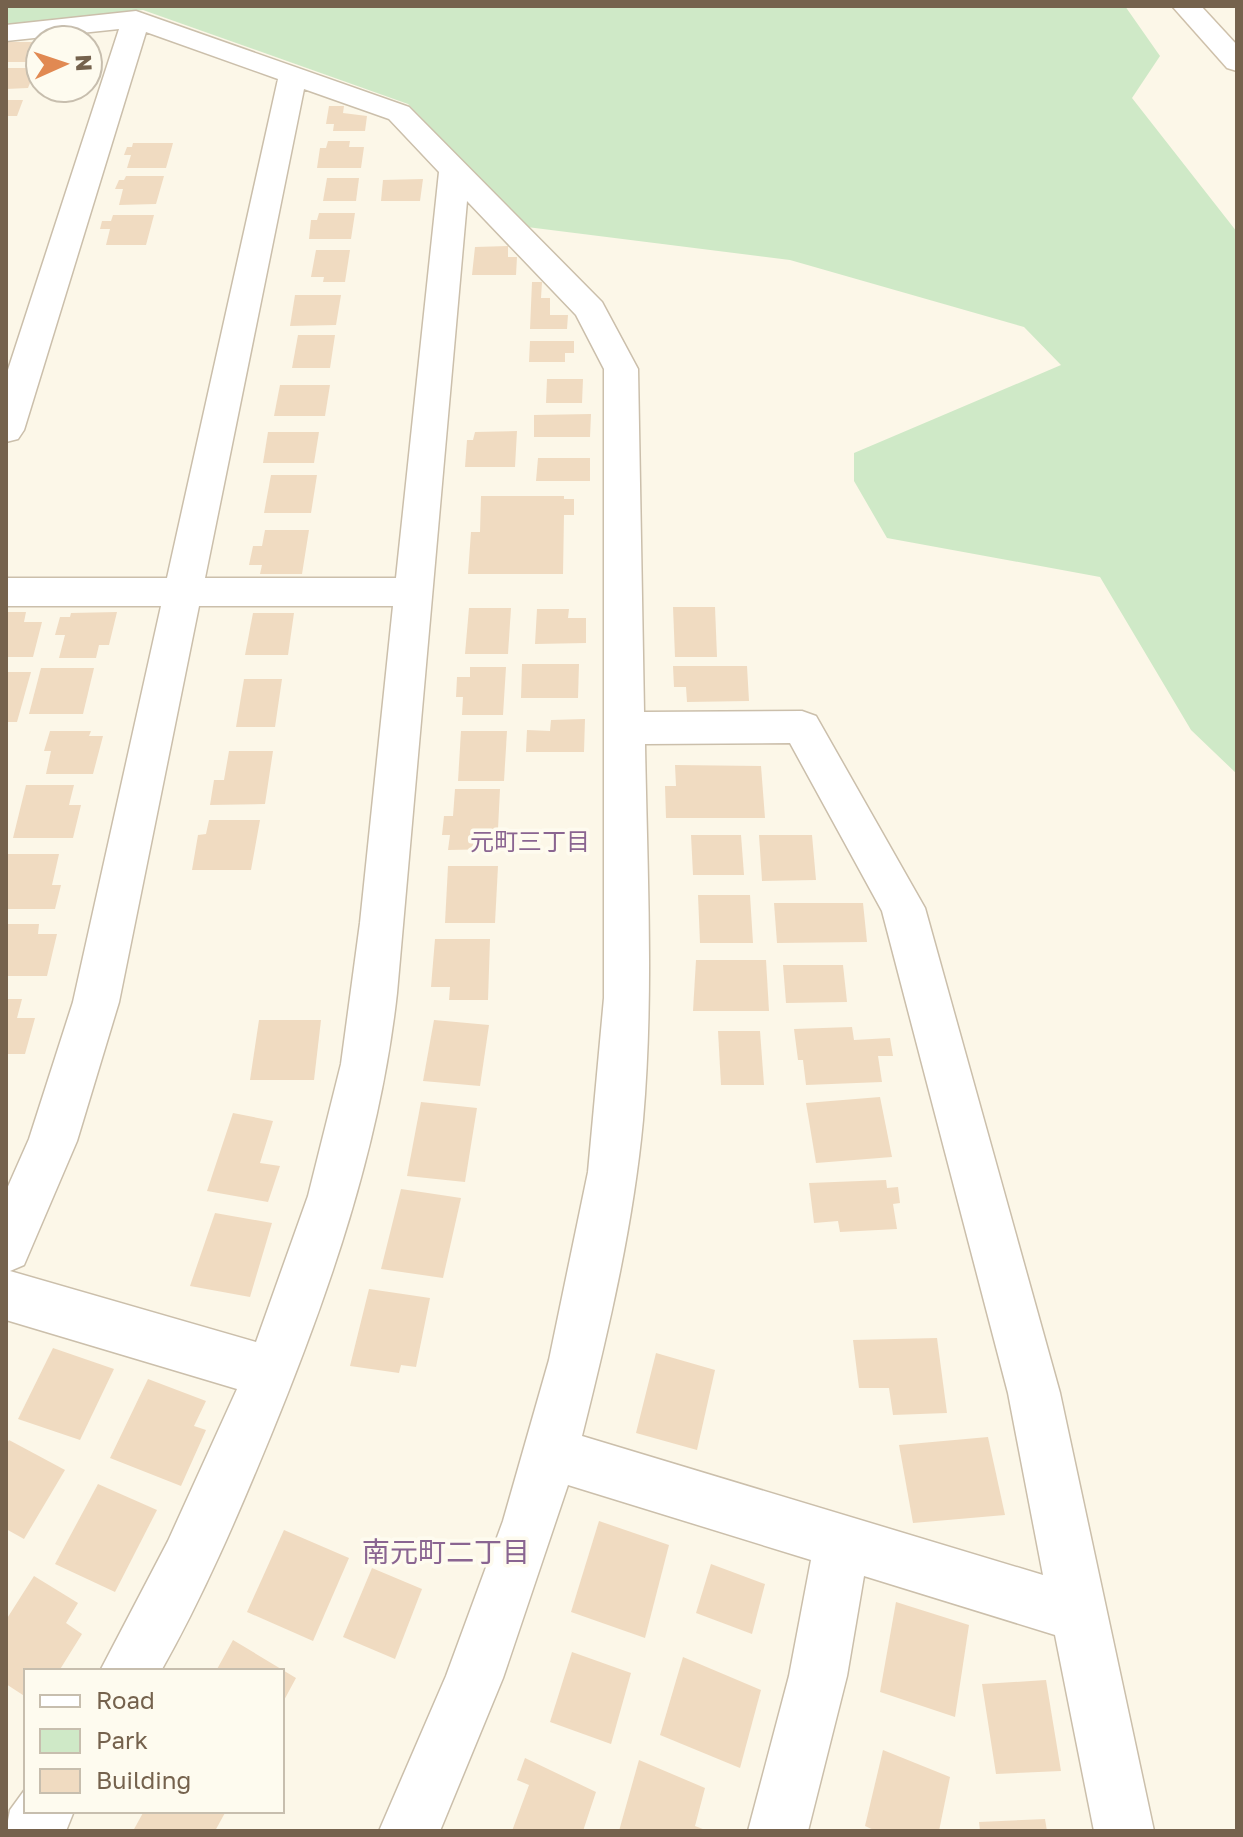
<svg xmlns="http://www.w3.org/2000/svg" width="1243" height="1837" font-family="'Golos Text','Noto Sans JP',sans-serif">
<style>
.green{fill:#cfe9c7}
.building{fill:#f0dbc1}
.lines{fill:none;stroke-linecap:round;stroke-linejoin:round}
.minor-casing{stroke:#cbbfab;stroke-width:3}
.secondary-casing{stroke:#cec0aa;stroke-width:3}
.minor{fill:#fff;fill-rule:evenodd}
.secondary{fill:#fff;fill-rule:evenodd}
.labels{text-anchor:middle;stroke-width:7;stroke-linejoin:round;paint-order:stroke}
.neighbourhood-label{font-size:24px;fill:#8a6591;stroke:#fefbef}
.near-neighbourhood-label{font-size:28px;fill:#8a6591;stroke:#fefbef}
</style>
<rect width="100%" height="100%" fill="#fcf7e8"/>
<path class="green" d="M6,6H1125L1160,56L1132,98L1237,232V774L1191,730L1100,577L887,538L854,481V453L1061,365L1024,327L790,260L527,227L408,104L143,10L6,25Z"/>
<g class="building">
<path d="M8,42H40L35,62H6Z"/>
<path d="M6,68H36L28,88L6,89Z"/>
<path d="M6,100H23L17,116H6Z"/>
<path d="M329,106H344L343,113L367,116L365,131H333L334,124H326Z"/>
<path d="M328,141H350L349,147H364L361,168H317L320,148H326Z"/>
<path d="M133,143H173L166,168H127L131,155H124L127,147H132Z"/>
<path d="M126,176H164L156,204L119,205L123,189H115L119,180H124Z"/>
<path d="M327,178H359L356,201H323Z"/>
<path d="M423,179L420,201H381L383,180Z"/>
<path d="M319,213H355L351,239H309L311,220H317Z"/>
<path d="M113,215H154L146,245H106L110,229H100L102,221H111Z"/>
<path d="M508,246V257H517L516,275H472L475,247Z"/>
<path d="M316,250H350L345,282H323L324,277H311Z"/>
<path d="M532,282H542L541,298H550V315H568L567,329H530Z"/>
<path d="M295,295H341L336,325L290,326Z"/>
<path d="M298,335H335L330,368H292Z"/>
<path d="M530,341H574V353H565V362H529Z"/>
<path d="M547,379H583L582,403H546Z"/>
<path d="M280,385H330L325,416H274Z"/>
<path d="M591,414L590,437H534V415Z"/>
<path d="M517,431L515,467H465L467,440H473L475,432Z"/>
<path d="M268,432H319L314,463H263Z"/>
<path d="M538,458H590V481H536Z"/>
<path d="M271,475H317L311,513H264Z"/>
<path d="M481,496H564V499H574V515H564L563,574H468L471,532H480Z"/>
<path d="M265,530H309L302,574H260L262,565H249L253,546H262Z"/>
<path d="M673,607H715L717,657H675Z"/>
<path d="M469,608H511L508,654H465Z"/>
<path d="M537,609H569L568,618H586V643L535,644Z"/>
<path d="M6,612H26L24,622H42L33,657H6Z"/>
<path d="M117,612L109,645H99L96,658H59L65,635H55L60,617H70L71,613Z"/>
<path d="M253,613H294L288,655H245Z"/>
<path d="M522,664H579L578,698H521Z"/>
<path d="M673,666H747L749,701L687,702L686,687H674Z"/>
<path d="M470,667H506L503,715H462L463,697H456L457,677H470Z"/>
<path d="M41,668H94L83,714H29Z"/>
<path d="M6,672H31L17,722H6Z"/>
<path d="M244,679H282L275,727H236Z"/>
<path d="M585,719L584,752H526L527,730L550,731L551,720Z"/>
<path d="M50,731H91L89,736H103L93,774H46L51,751H44Z"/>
<path d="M461,731H507L504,781H458Z"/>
<path d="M229,751H273L265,804L210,805L214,780H224Z"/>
<path d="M675,765L761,766L765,818H666L665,786H676Z"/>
<path d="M26,785H74L69,805H81L73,838H13Z"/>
<path d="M455,789H500L497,849L448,850L450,835H442L444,816H453Z"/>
<path d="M209,820H260L251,870H192L198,835L206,834Z"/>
<path d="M691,835H741L744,875H693Z"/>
<path d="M759,835H812L816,880L762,881Z"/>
<path d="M6,854H59L52,885H61L55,909H6Z"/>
<path d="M448,866H498L495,923H445Z"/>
<path d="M698,895H750L753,943H700Z"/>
<path d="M774,903H863L867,942L777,943Z"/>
<path d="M6,924H39L38,934H57L47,976H6Z"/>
<path d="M435,939H490L488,1000H449L450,987H431Z"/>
<path d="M696,960H766L769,1011H693Z"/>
<path d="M783,965H843L847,1002L786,1003Z"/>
<path d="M6,999H22L17,1018H35L25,1054H6Z"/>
<path d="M259,1020H321L314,1080H250Z"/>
<path d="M434,1020L489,1025L480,1086L423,1081Z"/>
<path d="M852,1027L854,1040L890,1038L893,1056H878L882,1082L806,1085L803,1060H798L794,1029Z"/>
<path d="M718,1031H760L764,1085H721Z"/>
<path d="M880,1097L892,1157L816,1163L806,1103Z"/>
<path d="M421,1102L477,1108L465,1182L407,1176Z"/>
<path d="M233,1113L273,1121L260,1163L280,1166L268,1202L207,1191Z"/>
<path d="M886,1180L887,1188L898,1187L900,1203L893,1204L897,1229L840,1232L838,1221L814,1223L809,1183Z"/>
<path d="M401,1189L461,1198L443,1278L381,1269Z"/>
<path d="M215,1213L272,1223L250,1297L190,1286Z"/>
<path d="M369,1289L430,1298L416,1367L401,1365L399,1373L350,1366Z"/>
<path d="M937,1338L947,1413L893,1415L889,1388H859L853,1340Z"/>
<path d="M53,1348L114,1369L80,1440L18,1419Z"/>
<path d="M656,1353L715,1370L697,1450L636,1433Z"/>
<path d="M148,1379L206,1401L194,1426L206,1430L181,1486L110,1458Z"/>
<path d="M988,1437L1005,1515L913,1523L899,1445Z"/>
<path d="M9,1440L65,1470L24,1539L6,1529V1445Z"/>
<path d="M98,1484L157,1510L115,1592L55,1564Z"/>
<path d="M599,1521L669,1545L645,1638L571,1612Z"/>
<path d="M284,1530L349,1558L313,1641L247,1612Z"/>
<path d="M711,1564L765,1584L752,1634L696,1613Z"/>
<path d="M372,1568L422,1589L395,1659L343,1637Z"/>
<path d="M34,1576L78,1603L66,1623L82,1634L59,1671H26V1697L6,1684V1620Z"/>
<path d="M896,1602L969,1625L955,1717L880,1692Z"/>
<path d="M233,1640L296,1678L282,1704V1671H216Z"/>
<path d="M572,1652L631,1673L611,1744L550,1722Z"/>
<path d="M683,1657L761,1690L740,1768L660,1735Z"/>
<path d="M1046,1680L1061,1771L996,1774L982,1684Z"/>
<path d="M883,1750L950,1777L939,1831H876L865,1826Z"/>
<path d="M525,1758L596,1792L583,1831H512L529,1785L517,1780Z"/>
<path d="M639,1760L705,1788L695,1826L708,1831H619Z"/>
<path d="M144,1811H226L215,1831H133Z"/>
<path d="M1045,1819L1047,1831H980L979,1822Z"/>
</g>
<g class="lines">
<g class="minor-casing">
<g id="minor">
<path d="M136,11L409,107L602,302L638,369L644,712L802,711L816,716L925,908L1060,1393L1154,1831H1094L1055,1635L864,1576L847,1676L808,1831H748L789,1676L811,1560L568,1485L503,1678L440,1831H379L446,1676L503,1521L549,1360L588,1172L604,998V369L576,315L467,201L397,993C380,1147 329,1293 271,1435C238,1515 204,1595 161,1671H100L168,1541L237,1389L6,1320V1191L29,1139L73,1002L161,606H6V578H167L278,79L146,32L24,430L18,439L6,442V376L119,29L6,41V25ZM304,89L389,119L439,172L396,578H205ZM199,606H393L360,923L341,1064L308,1196L256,1342L10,1271L24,1265L77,1141L119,1002ZM790,743L882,911L1008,1393L1043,1575L582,1436C608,1332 633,1227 643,1120C654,995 647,869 645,744Z"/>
<path d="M26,1788V1811H74L66,1831H6L10,1810Z"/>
</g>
</g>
<g class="secondary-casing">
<path id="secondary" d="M1172,6H1201L1237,45V71L1227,68Z"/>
</g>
<use href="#minor" class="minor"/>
<use href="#secondary" class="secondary"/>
</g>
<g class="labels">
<g class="neighbourhood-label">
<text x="530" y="850">元町三丁目</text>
</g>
<g class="near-neighbourhood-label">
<text x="446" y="1562">南元町二丁目</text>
</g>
</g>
<rect width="1243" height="1837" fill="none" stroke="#75624d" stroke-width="16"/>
<rect x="24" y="1669" width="260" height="144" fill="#fefbef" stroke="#c7beae" stroke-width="2"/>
<rect x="40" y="1695" width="40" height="12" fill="#ffffff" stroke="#c7beae" stroke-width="2"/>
<text x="96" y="1709" font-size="24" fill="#75624d">Road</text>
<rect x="40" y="1729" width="40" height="24" fill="#cfe9c7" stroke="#c7beae" stroke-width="2"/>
<text x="96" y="1749" font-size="24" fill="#75624d">Park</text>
<rect x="40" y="1769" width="40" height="24" fill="#f0dbc1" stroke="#c7beae" stroke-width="2"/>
<text x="96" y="1789" font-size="24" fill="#75624d">Building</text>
<g transform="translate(64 64) rotate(87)"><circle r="38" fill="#fefbef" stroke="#c7beae" stroke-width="2"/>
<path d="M0-6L14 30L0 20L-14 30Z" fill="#e18952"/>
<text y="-12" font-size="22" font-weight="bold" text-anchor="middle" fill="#75624d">N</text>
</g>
</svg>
